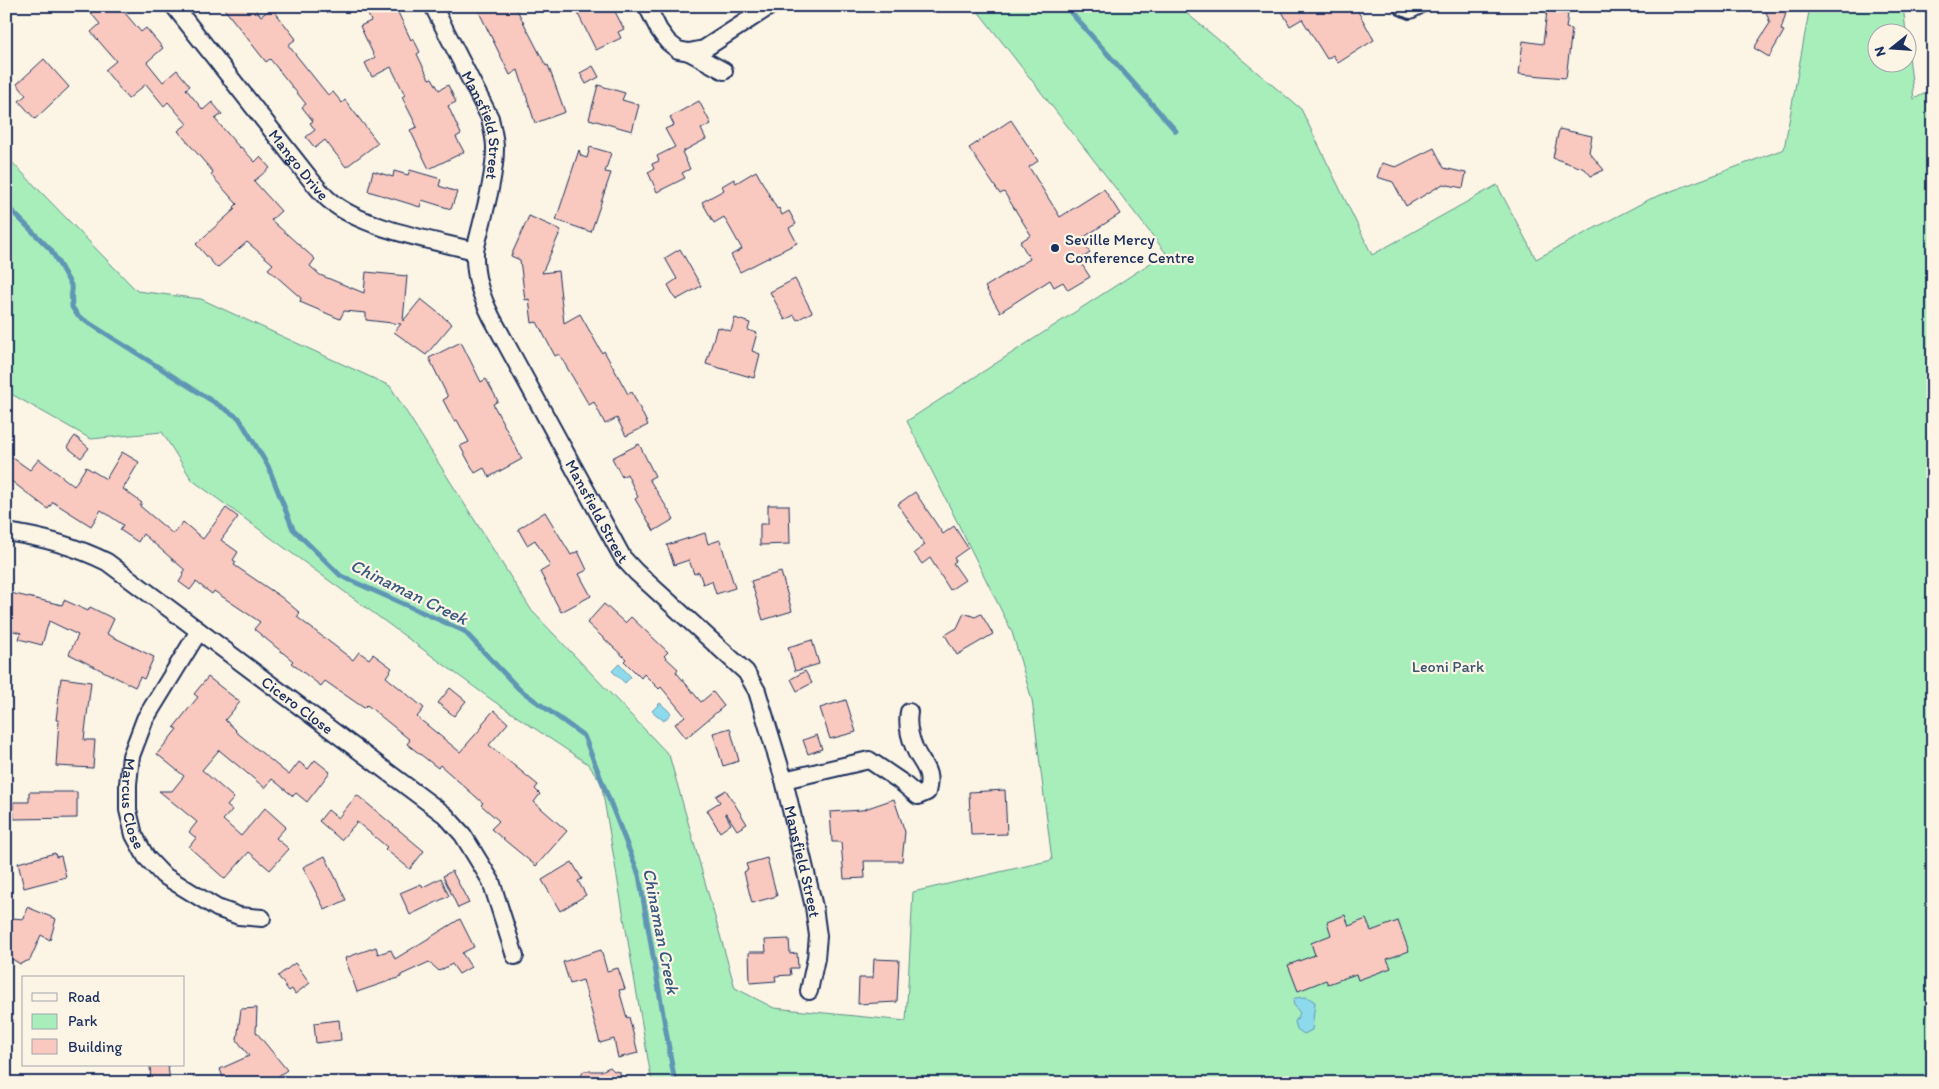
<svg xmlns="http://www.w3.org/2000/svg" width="1939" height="1089" font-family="Itim,sans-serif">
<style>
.green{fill:#a8eeba;stroke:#628e8c}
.water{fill:#8edaed;stroke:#6096b4}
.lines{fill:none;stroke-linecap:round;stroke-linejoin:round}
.stream{stroke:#6096b4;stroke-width:5}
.building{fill:#f9c9bf;stroke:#1b2f5e}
.minor-casing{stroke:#1b2f5e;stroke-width:20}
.minor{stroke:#fcf5e5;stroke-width:16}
.poi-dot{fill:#1b2f5e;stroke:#fcf5e5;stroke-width:2}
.labels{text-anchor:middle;stroke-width:4.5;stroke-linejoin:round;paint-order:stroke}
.street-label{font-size:16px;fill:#1b2f5e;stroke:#fcf5e5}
.poi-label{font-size:16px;fill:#1b2f5e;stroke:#fcf5e5;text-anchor:start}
.park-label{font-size:16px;fill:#375570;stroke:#fcf5e5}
.water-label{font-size:18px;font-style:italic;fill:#385a82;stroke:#fcf5e5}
</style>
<rect width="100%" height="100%" fill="#fcf5e5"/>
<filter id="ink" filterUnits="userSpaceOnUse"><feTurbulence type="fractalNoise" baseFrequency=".02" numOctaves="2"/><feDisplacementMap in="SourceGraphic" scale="10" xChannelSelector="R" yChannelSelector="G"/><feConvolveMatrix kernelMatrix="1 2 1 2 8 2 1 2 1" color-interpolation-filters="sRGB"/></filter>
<g filter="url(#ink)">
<path class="green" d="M974,6H1178L1301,109L1372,255L1497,185L1536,259L1650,199L1784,149L1810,6H1903L1906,32H1876V62H1906L1907,39L1914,99L1933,89V1083H652L601,782L588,764L492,700L192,480L162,432L91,439L6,391V156L137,291L201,299L390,386L532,611L669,755L735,988L774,1008L906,1021L913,892L1052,860L1032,700L1012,632L907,421L1166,253Z"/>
<g class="water">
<path d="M619,664L631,677L625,683L612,671Z"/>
<path d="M660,703L671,713L664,721L652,711Z"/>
<path d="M1307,997L1315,1002L1312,1030L1304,1034L1297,1029L1295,1022L1300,1013L1294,1005L1293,1001L1295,998Z"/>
</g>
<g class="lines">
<g class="stream">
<path d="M1065,6L1176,131"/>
<path d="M6,205L51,250L71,285L72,307L78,316L239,418L268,466L293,529L341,576L464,631L519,689L584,736L639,875L675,1083"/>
</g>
</g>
<g class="building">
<path d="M85,6H119L141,32L146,28L163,48L147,62L163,82L177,70L190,86L186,89L203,110L212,102L222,114L215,119L240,148L241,147L255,162L260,157L270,168L254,181L281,211L271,220L315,259L310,266L320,275L364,293L366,272L407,276L403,321L421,299L452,324L426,355L394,332L401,324L366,320V313L344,311L340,319L300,302L301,298L268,269L273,264L247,242L217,268L196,244L235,209L234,207L237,204L211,175L213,172L178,131L187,124L168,102L164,106L146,84L128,99L105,70L116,61L91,32L100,24Z"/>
<path d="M222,6H253L261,16L272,8L296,39L288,45L328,95L333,92L342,103L345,100L378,143L346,167L325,140L315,148L306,137L315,130L310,123L313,121L302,107L306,104L270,59L266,62Z"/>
<path d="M364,6H395L411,40L413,38L420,52L417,54L429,79L432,78L439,90L448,85L456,102L448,106L461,134L456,137L464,152L429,169L410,130L417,127L402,97L405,95L391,67L372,77L365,63L375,58L360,26L371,21Z"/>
<path d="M476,6H515L546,66L548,65L565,112L535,123L518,70L510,75Z"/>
<path d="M574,6H612L624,29L618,32L621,38L596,50Z"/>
<path d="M1279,6H1355L1374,40L1338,63L1333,55L1327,59L1302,19L1290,26Z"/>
<path d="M1764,6H1788L1781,30L1784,31L1769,57L1754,48L1770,23Z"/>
<path d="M1547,11L1568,14L1566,28L1572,29L1566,78L1519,74L1523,41L1543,44Z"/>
<path d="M44,59L69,87L35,119L19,101L26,95L17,84Z"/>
<path d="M593,66L599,77L586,84L580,73Z"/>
<path d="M598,85L625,93L622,100L639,105L632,131L589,119Z"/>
<path d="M699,101L711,124L701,129L706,139L682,152L690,169L682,173L685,178L657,192L648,172L654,169L652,164L659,161L657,156L675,147L665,129L674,125L670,117Z"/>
<path d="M1011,120L1038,161L1029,167L1060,217L1104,189L1120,214L1081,239L1090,253L1079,260L1090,277L1068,290L1063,282L1054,287L1050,280L1000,312L985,287L1030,259L1020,242L1031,235L1004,192L1000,194L969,148Z"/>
<path d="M1559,129L1592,136L1589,152L1604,170L1591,176L1585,169L1553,158Z"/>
<path d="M590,147L611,153L605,172L611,173L591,232L556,220L579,150L581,156L587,158Z"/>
<path d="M1434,148L1444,168L1466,173L1463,188L1443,184L1406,206L1393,182L1377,177L1382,163L1396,167Z"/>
<path d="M410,170L441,179L439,186L457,192L451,209L422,200L420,207L368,191L373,171L393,177L394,171L408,175Z"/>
<path d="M756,171L777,209L779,208L782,215L789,211L796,224L789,228L797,243L740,272L731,255L742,249L724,217L714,223L702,202L724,190L722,186L734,179L736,183Z"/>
<path d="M529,216L561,230L542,273L558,271L564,323L580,314L602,353L604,351L628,394L632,392L648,425L626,436L617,418L605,424L594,402L589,405L559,354L555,356L537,322L532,323L529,299L525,300L520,260L511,256Z"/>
<path d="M680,249L701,286L676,300L668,285L677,279L665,258Z"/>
<path d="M795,279L812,312L797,320L794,315L785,320L770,292Z"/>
<path d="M735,318L750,323L748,330L757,333L752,351L760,354L754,378L706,364L717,327L731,331Z"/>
<path d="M461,342L481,382L486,379L498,401L493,404L522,459L489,477L484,468L475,473L460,446L469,442L457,420L454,421L443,400L448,397L429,358Z"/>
<path d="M75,436L89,448L81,458L67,447Z"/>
<path d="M639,444L655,476L649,479L674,519L654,531L635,499L638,497L627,474L622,477L612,458Z"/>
<path d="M122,452L139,462L123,489L142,503L140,506L173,534L183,522L203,539L226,508L238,517L221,540L238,552L233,560L236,562L234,565L281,597L300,613L297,617L353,660L359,652L369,659L373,654L392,668L386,677L424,708L417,717L460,752L483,726L482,724L494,710L508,723L489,745L538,785L535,789L540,794L534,802L567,831L536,866L491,829L499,821L481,805L483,803L440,765L438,768L407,744L410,740L367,705L364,708L325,681L321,686L291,663L293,661L254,629L260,622L214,591L212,594L196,582L190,590L179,582L184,574L183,573L185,570L143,534L138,542L120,530L123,525L101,510L91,526L53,502L48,509L6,477V453L30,470L39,459L74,486L86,467L106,479Z"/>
<path d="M915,492L943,534L954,526L968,548L954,558L956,561L953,563L965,580L950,590L930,558L922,564L914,553L925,545L898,504Z"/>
<path d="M768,505H789L790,544L760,545V524H768Z"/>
<path d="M545,512L571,555L578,551L587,570L579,574L591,596L561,612L540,572L550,566L535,540L527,545L518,529Z"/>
<path d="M705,533L708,544L720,540L735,588L716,594L712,581L703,584L699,572L694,574L689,560L674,565L667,545Z"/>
<path d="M781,572L792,611L763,620L751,581Z"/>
<path d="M6,592L62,605L64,600L88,611L90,607L114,619L107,634L154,657L144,679L140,677L135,687L69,654L78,635L49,621L42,645L19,639L21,633L6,629Z"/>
<path d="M604,604L625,623L631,617L668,652L664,656L678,669L676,672L701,702L713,692L724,706L686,738L675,724L685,716L661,687L659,689L644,674L641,678L624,661L626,659L587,623Z"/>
<path d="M964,613L975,617L981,614L993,634L957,655L945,635L957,628Z"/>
<path d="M812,640L819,664L795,671L788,647Z"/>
<path d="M805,671L812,683L797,691L791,679Z"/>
<path d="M208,677L240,702L225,720L236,730L235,731L289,775L299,762L308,769L315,760L330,772L307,802L296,793L293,796L272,779L265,788L219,750L202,770L234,798L227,806L232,810L223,820L241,836L265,808L286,827L276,838L289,849L270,870L249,852L225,879L189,847L196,838L189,832L197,822L159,791H172L184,776L157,754L177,729L174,727L198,697L194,694Z"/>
<path d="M61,678L91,682L84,740H95L93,768L56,766L59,720H56Z"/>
<path d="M450,688L466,701L454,716L438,703Z"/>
<path d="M846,700L856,732L830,739L820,708Z"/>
<path d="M730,728L739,761L723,766L713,733Z"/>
<path d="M817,735L822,749L808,754L803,740Z"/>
<path d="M726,790L747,824L737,830L726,813H725L731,824L720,832L707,810L720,802L716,796Z"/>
<path d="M1005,790L1007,834L971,835L969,792Z"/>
<path d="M29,792H77V818L14,819L13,802H29Z"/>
<path d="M357,795L424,851L410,869L385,849L387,847L357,822L341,840L319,821L328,810L338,818Z"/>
<path d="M894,799L905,832L902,861H864L865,878L844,879L841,842H832L830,812L862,810Z"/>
<path d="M55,853L56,857L61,856L66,877L24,888L18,863Z"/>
<path d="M325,856L346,900L325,910L303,867Z"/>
<path d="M767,858L777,896L752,903L744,872L748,870L746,864Z"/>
<path d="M572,862L582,879L578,881L586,895L560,911L542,880Z"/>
<path d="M452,871L469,903L458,908L443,876Z"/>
<path d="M441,878L449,896L410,915L400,893L421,884L423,887Z"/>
<path d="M27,907L56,919L50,940L41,935L30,960L20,964L6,955V949L10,940L6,936V923L12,918L24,919Z"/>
<path d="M1345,915L1349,926L1366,919L1371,931L1398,921L1409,951L1387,959L1391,968L1358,980L1356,974L1328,984L1326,980L1298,991L1288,965L1315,955L1311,943L1331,935L1327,922Z"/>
<path d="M460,919L474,947L462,953L471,967L459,974L452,964L439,971L429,962L401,975V977L357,992L345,958L376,947L378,954L391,950L395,959Z"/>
<path d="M789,939L790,954L797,953L798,968H790L791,975L775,976L776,981L750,983L749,952H766L765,940Z"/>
<path d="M601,950L607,971L618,968L625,989L619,990L627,1018L629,1017L638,1053L618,1058L614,1039L600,1043L583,980L570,984L563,962Z"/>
<path d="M874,959L899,960L897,1002L858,1004L859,978H873Z"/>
<path d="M295,963L310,983L295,994L292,989L289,991L278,976Z"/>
<path d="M257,1008L256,1032L287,1070L268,1083H225L220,1069L249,1056L237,1040L241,1009Z"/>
<path d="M339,1020L341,1040L316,1043L314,1023Z"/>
<path d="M150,1065H168L170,1083H151Z"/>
<path d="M610,1067L614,1071L620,1072V1076L626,1083H576L584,1071H601Z"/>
</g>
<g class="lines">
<g class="minor-casing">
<g id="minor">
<path id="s1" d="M174,6L311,180C317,187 322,194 329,200C363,229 432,240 475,251"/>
<path id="s2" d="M433,6L490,118C492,128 495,138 495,148C495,179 482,220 475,251C474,276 481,296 492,318L623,558L636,572L746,672L757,691L784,780L814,907L818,936L816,958L809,991"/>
<path d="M647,6L659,30L668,42L678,50L689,52L724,71"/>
<path d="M1401,6L1410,10L1418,6"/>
<path d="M689,52L704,49L770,6"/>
<path id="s3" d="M6,532C41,537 75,546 107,562L445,815L463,835L491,881L515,956"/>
<path id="s4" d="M199,631L145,719L131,756L128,784V810L134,835L146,857L163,875L217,908L239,916L262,918"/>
<path d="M784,780L869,760L900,781L918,796L927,792C933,769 921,765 914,747C909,735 907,724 909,712"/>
</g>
</g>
<use href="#minor" class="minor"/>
</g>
</g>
<circle class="poi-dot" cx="1055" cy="248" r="5"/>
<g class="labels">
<g class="street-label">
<text dy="6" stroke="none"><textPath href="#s2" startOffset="131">Mansfield Street</textPath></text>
<text dy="6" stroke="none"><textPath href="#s1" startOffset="202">Mango Drive</textPath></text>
<text dy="6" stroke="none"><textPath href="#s2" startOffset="551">Mansfield Street</textPath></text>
<text dy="6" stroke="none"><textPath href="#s3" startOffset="344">Cicero Close</textPath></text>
<text dy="6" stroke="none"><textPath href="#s4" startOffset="191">Marcus Close</textPath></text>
<text dy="6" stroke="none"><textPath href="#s2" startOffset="971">Mansfield Street</textPath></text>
</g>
<g class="poi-label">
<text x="1065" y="245">Seville Mercy<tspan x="1065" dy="18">Conference Centre</tspan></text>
</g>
<g class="park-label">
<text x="1448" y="672">Leoni Park</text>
</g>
<g class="water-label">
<text transform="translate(409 592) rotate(26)" y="6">Chinaman Creek</text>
<text transform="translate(661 931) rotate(79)" y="6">Chinaman Creek</text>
</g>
</g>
<rect width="1939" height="1089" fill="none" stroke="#fcf5e5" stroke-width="25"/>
<rect x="12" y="12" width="1914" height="1064" fill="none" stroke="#1b2f5e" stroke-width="2" filter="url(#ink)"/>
<rect x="22" y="976" width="162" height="90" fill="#fcf5e5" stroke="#a2a6af"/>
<rect x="32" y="993" width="25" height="8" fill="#fcf5e5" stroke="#a2a6af"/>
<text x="68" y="1002" font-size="15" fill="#1b2f5e">Road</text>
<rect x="32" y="1014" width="25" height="15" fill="#a8eeba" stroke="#a2a6af"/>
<text x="68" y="1026" font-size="15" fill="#1b2f5e">Park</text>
<rect x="32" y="1039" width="25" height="15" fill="#f9c9bf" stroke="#a2a6af"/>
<text x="68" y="1052" font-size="15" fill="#1b2f5e">Building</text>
<g transform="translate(1892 48) rotate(253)"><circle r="24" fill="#fcf5e5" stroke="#a2a6af"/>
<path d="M0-4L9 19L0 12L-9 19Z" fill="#1b2f5e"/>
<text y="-8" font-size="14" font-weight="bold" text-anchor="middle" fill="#1b2f5e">N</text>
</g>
</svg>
